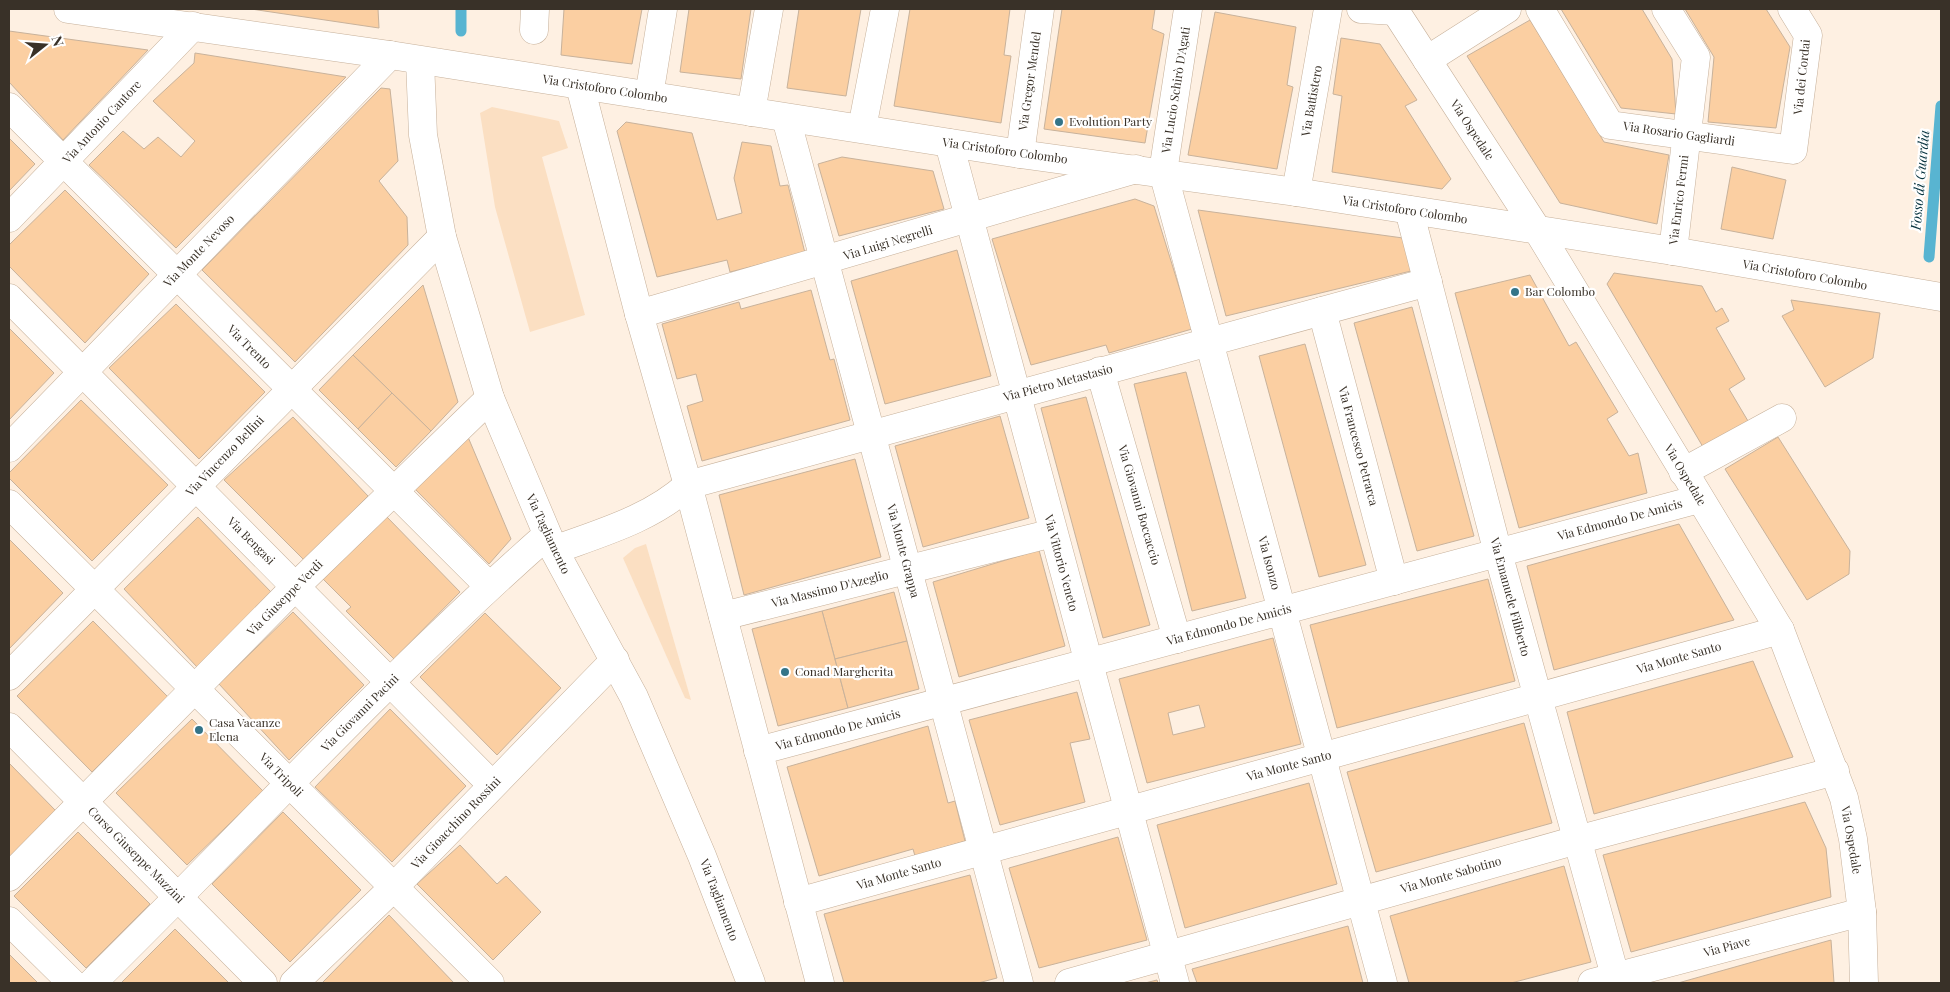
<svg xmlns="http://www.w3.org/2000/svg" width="1950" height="992" font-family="'Playfair Display',serif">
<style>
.green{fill:#fbdfc2}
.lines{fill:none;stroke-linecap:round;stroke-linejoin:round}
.stream{stroke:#58b4d1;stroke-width:11}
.building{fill:#fbcfa2;stroke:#c8b29b;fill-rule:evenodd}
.minor-casing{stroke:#c6b09a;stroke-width:29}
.tertiary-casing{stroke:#c6b09a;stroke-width:29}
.secondary-casing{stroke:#c6b09a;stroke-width:29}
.minor{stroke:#fff;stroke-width:28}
.tertiary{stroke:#fff;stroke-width:28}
.secondary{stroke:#fff;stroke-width:28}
.poi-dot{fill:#347488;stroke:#fff;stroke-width:2}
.labels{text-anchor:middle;stroke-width:4.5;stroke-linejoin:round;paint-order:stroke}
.street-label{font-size:12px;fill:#393128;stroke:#fff}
.poi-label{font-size:12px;fill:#393128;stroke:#fff;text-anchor:start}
.water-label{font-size:14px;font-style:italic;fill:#093541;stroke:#fff}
</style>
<rect width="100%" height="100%" fill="#fef0e2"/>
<g class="green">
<path d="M492,107L559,121L568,148L542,157L585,315L530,332L495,207L480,113Z"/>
<path d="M646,544L691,700L685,698L623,558L635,548Z"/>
</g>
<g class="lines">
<g class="stream">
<path d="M461,31V9"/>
<path d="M1929,257L1941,106"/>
</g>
</g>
<g class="building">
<path d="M251,9H378L379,28Z"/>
<path d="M564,9H642L632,64L561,55Z"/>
<path d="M689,9H751L741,79L680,72Z"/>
<path d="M799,9H861L846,96L787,88Z"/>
<path d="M910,9H1010L1004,55L1011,56L1001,123L894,106Z"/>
<path d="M1062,9H1155L1152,29L1164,34L1145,143L1044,129Z"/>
<path d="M1561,9H1642L1672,59L1676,114L1621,108Z"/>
<path d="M1685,9H1766L1790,47L1776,128L1708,122L1714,57Z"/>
<path d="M1215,12L1296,27L1287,85L1293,87L1277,169L1188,155Z"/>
<path d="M1530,20L1604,142L1669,155L1657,224L1560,203L1467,56Z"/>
<path d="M9,31L148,50L63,140L9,82Z"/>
<path d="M1341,38L1380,44L1417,100L1405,106L1451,179L1442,189L1332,172L1342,96L1333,94Z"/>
<path d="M195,53L346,77L176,248L89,165L123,131L144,149L158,137L181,157L195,141L153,101L194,63Z"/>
<path d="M381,88L390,89L398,161L379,181L407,217L408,245L295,362L202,270Z"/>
<path d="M626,122L692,133L717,220L742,213L734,178L742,142L771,146L780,186L788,185L805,253L730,272L727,260L657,277L617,131Z"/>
<path d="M9,138L35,164L9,191Z"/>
<path d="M842,157L933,171L944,209L839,236L818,164Z"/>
<path d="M1732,167L1786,180L1773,239L1721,229Z"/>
<path d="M65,190L149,274L85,343L9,266V245Z"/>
<path d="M1135,199L1154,206L1192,329L1109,353L1106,345L1031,365L992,239Z"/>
<path d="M1198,210L1403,238L1411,271L1226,316Z"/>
<path d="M957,250L991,376L885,404L851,281Z"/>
<path d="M1614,273L1702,286L1716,312L1722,308L1729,321L1716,328L1745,379L1729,389L1748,421L1703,447L1607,284Z"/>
<path d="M1530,275L1569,346L1576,342L1618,412L1607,419L1629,456L1638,453L1647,493L1519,528L1455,293Z"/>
<path d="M423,285L458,402L431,431L353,355Z"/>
<path d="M811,290L830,360L834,359L850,420L702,461L687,406L703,401L696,374L677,379L662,324L739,302L741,309Z"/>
<path d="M1791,300L1880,313L1873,358L1825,387L1782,316L1794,310Z"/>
<path d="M176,304L265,392L199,459L109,368Z"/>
<path d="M1412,307L1474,536L1417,551L1354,323Z"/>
<path d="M9,328L54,373L9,420Z"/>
<path d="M1305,344L1366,565L1319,577L1259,356Z"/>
<path d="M353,355L392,393L358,429L319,390Z"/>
<path d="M1186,372L1246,598L1192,611L1134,384Z"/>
<path d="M392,393L431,431L396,467L358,429Z"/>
<path d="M1086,397L1150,625L1103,638L1041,408Z"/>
<path d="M81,400L168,485L92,561L9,478V473Z"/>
<path d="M1000,416L1029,518L923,547L895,446Z"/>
<path d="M293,417L368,496L304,560L224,480Z"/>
<path d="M468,437L511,539L489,564L415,489Z"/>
<path d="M1778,437L1850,551L1849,574L1807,600L1725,469Z"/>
<path d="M855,459L881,557L744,595L719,495Z"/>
<path d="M198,517L272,593L197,667L124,589Z"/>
<path d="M387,517L460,592L394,659L346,611L351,607L323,579Z"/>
<path d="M1679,524L1734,620L1554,670L1527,566Z"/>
<path d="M9,539L63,593L9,649Z"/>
<path d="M1039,550L1065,646L959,677L933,582Z"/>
<path d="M1488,579L1515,681L1337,728L1310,625Z"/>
<path d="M894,592L907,641L835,659L822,611Z"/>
<path d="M822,611L848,708L778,726L752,629Z"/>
<path d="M293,612L364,685L289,760L219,684Z"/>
<path d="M485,613L561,688L497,755L420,677Z"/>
<path d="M93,621L168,697L92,772L17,696Z"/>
<path d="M1273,638L1301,744L1147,783L1119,679ZM1199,705L1205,727L1173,735L1168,713Z"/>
<path d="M907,641L919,689L848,708L835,659Z"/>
<path d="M1753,661L1793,757L1594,814L1567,712Z"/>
<path d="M1077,692L1090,739L1070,743L1085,802L1000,825L969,720Z"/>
<path d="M390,709L466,786L392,862L315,787Z"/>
<path d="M192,719L263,791L187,865L116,793Z"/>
<path d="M1524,723L1552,823L1376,872L1347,772Z"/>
<path d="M928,726L948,803L955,801L965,841L915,856L913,849L819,876L787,767Z"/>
<path d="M9,763L56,811L9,857Z"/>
<path d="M1309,783L1337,884L1185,928L1157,825Z"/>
<path d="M1805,802L1826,848L1831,897L1631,952L1603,855Z"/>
<path d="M283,812L361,890L290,962L212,884Z"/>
<path d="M78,832L150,904L86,968L14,896Z"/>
<path d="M1118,837L1147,940L1039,968L1009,868Z"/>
<path d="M460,845L497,884L506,876L541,912L493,960L417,884Z"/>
<path d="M1564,866L1591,962L1511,983H1409L1390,916Z"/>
<path d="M970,875L997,978L978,983H844L824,914Z"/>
<path d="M389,915L454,983H322Z"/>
<path d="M1348,926L1363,983H1197L1192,969Z"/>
<path d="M175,929L229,983H121Z"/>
<path d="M1831,940L1834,983H1678Z"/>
<path d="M9,954L38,983H9Z"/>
<path d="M1157,980L1158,983H1145Z"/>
</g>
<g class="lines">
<g class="minor-casing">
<g id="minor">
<path d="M1188,9L1163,172L1383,983"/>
<path d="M1361,9L1396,11"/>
<path d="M1540,9L1610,125L1793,150L1808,35L1792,9"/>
<path d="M1666,9L1696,57L1673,251"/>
<path d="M534,30L535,9"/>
<path d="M1427,60L1507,9"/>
<path d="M420,61L423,135L442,237L490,398L554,550L634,697L702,856L751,983"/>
<path d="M649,96L663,9"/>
<path d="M9,107L489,586"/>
<path d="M751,112L769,9"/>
<path d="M786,118L1019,983"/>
<path d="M862,128L885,9"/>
<path d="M949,143L1175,983"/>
<path d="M1020,154L1040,9"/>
<path d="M1296,192L1328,9"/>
<path d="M1409,210L1498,553L1617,983"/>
<path d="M9,218L193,26"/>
<path d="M9,298L492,785"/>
<path d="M1322,311L1394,581"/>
<path d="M639,314L1136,169"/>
<path d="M1100,371L1177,639"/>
<path d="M9,448L390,55"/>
<path d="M1683,472L1782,418"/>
<path d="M9,504L490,983"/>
<path d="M554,550C600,533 651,519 688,485L1428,282"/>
<path d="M723,616L1053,533"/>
<path d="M9,676L442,237"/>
<path d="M758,751L1699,499"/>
<path d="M9,877L296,586L490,398"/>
<path d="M798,902L1780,630"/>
<path d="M9,921L72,983"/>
<path d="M92,983C244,834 387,676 547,535"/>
<path d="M294,983L394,887L615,660"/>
<path d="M1069,983L1577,840L1835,771"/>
<path d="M1592,983L1862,912"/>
</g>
</g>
<g class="tertiary-casing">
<g id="tertiary">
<path d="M580,86L639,314L688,485L820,983"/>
<path d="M1538,231L1780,630L1844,798L1853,839L1862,912L1864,983"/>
<path d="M9,727L263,983"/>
</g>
</g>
<g class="secondary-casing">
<g id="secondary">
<path d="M68,9L390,55L1020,154L1296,192L1673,251L1941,297"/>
<path d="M1394,9L1538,231"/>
</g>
</g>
<use href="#minor" class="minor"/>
<use href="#tertiary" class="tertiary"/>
<use href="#secondary" class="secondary"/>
</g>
<g class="poi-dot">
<circle cx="1059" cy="122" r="5"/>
<circle cx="1515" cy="292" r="5"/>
<circle cx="785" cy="672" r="5"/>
<circle cx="199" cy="730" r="5"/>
</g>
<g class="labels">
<g class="street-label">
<text transform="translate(1802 77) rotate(-84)" y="4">Via dei Cordai</text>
<text transform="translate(1030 81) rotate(-82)" y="4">Via Gregor Mendel</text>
<text transform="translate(605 89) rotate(9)" y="4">Via Cristoforo Colombo</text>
<text transform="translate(1176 90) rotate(-81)" y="4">Via Lucio Schirò D'Agati</text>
<text transform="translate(1312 101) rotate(-80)" y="4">Via Battistero</text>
<text transform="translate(102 122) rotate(-47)" y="4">Via Antonio Cantore</text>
<text transform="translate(1472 130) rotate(57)" y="4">Via Ospedale</text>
<text transform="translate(1679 134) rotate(8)" y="4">Via Rosario Gagliardi</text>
<text transform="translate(1005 151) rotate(8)" y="4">Via Cristoforo Colombo</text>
<text transform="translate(1679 200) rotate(-83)" y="4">Via Enrico Fermi</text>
<text transform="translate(1405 210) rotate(9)" y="4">Via Cristoforo Colombo</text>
<text transform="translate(888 243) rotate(-17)" y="4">Via Luigi Negrelli</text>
<text transform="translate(199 251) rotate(-46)" y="4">Via Monte Nevoso</text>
<text transform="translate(1805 275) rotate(10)" y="4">Via Cristoforo Colombo</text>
<text transform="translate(249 347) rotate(45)" y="4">Via Trento</text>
<text transform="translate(1058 383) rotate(-15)" y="4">Via Pietro Metastasio</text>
<text transform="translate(1358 446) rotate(75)" y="4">Via Francesco Petrarca</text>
<text transform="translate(225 456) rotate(-46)" y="4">Via Vincenzo Bellini</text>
<text transform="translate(1685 475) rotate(59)" y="4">Via Ospedale</text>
<text transform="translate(1139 505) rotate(74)" y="4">Via Giovanni Boccaccio</text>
<text transform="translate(1620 520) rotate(-15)" y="4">Via Edmondo De Amicis</text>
<text transform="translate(548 534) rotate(65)" y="4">Via Tagliamento</text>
<text transform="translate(251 541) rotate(45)" y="4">Via Bengasi</text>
<text transform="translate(903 551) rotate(75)" y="4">Via Monte Grappa</text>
<text transform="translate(1061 563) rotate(75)" y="4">Via Vittorio Veneto</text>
<text transform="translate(1269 563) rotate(75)" y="4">Via Isonzo</text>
<text transform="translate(830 589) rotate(-14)" y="4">Via Massimo D'Azeglio</text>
<text transform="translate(1510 597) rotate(75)" y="4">Via Emanuele Filiberto</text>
<text transform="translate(285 598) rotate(-45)" y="4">Via Giuseppe Verdi</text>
<text transform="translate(1229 625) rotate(-15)" y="4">Via Edmondo De Amicis</text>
<text transform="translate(1679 658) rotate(-16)" y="4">Via Monte Santo</text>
<text transform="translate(360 713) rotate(-45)" y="4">Via Giovanni Pacini</text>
<text transform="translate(838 730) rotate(-15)" y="4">Via Edmondo De Amicis</text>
<text transform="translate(1289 766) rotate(-15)" y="4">Via Monte Santo</text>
<text transform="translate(281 775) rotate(45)" y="4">Via Tripoli</text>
<text transform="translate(456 823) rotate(-46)" y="4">Via Gioacchino Rossini</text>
<text transform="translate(1851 840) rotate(80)" y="4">Via Ospedale</text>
<text transform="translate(136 855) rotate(45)" y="4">Corso Giuseppe Mazzini</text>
<text transform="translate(899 874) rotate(-16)" y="4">Via Monte Santo</text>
<text transform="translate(1451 875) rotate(-16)" y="4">Via Monte Sabotino</text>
<text transform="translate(719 900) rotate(69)" y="4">Via Tagliamento</text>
<text transform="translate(1727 947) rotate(-15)" y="4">Via Piave</text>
</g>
<g class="poi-label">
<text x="1069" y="126">Evolution Party</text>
<text x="1525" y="296">Bar Colombo</text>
<text x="795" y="676">Conad Margherita</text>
<text x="209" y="727">Casa Vacanze<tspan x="209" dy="14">Elena</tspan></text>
</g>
<g class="water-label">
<text transform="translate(1920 180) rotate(-85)" y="5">Fosso di Guardia</text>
</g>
</g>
<rect width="1950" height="992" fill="none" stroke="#393128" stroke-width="20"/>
<g transform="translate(45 45) rotate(73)" stroke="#ffffff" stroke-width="4" paint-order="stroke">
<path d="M0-4L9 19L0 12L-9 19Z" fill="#393128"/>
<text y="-8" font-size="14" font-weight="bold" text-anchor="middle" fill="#393128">N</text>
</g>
</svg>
